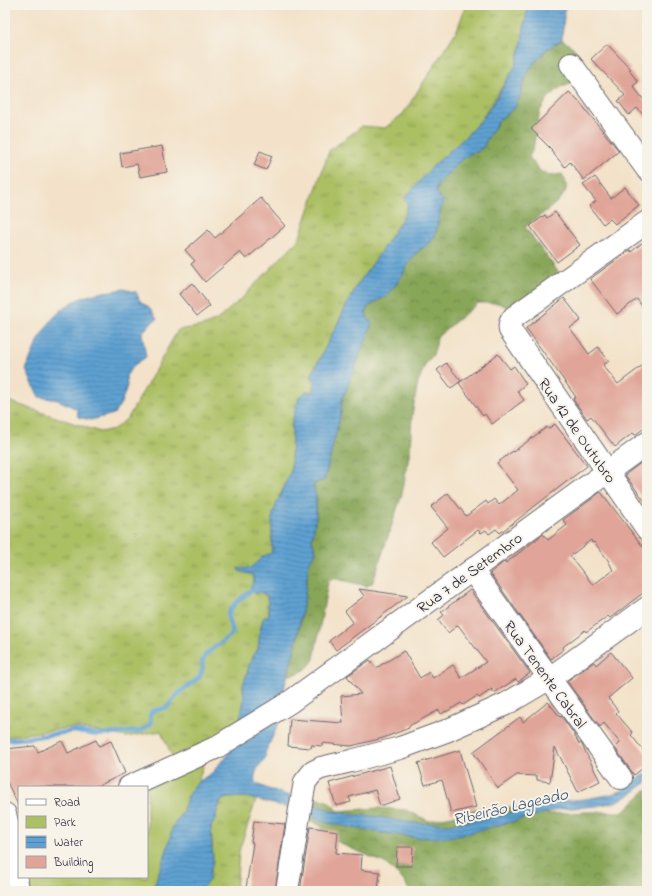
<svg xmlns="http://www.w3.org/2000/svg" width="652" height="896" font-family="'Indie Flower',sans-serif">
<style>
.grass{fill:url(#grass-tufts);stroke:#66704f}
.forest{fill:url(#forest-crowns);stroke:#55644a}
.green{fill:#abbf63;stroke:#66704f}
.water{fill:url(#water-rules);stroke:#406286}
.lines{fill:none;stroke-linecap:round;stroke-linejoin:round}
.stream{stroke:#5ea1d2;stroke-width:4.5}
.building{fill:#e0a498;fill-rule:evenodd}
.minor-casing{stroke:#6b656d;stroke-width:24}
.minor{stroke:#fff;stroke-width:22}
.labels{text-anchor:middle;stroke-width:4;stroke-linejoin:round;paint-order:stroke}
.street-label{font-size:16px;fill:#22223b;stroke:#f7f3e8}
.water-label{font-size:17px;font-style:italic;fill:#3a5577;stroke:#f7f3e8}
</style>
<defs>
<pattern id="grass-tufts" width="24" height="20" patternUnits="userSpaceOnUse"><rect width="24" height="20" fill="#abbf63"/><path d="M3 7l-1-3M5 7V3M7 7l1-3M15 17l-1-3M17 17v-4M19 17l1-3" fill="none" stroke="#8b9b53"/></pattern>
<pattern id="forest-crowns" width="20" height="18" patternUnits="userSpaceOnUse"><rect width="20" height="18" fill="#88a659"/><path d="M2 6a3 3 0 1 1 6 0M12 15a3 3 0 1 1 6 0" fill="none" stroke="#6f874b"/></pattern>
<pattern id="water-rules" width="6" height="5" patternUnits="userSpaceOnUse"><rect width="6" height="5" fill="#5ea1d2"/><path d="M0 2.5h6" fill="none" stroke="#4d83ac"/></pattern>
</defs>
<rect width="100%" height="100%" fill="#f7f3e8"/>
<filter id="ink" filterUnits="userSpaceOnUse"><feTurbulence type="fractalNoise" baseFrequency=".025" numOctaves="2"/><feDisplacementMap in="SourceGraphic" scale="8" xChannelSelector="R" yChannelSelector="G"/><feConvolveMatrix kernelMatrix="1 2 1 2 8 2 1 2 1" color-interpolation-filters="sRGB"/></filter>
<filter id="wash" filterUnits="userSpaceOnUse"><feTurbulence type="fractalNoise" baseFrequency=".012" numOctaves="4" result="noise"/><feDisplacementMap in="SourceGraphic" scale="16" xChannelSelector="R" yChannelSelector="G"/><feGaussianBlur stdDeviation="0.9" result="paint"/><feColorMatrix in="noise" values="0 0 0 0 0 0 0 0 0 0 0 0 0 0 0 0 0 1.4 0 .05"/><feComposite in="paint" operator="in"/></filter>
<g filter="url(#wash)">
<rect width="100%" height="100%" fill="#f3e2c9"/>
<g class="grass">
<path d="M466,5H528L521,46L516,65L481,120L408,204L405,214L376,259L357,285L311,376L315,382L312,392L292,421L291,471L276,505L272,531V554C257,556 260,564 251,568C247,570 242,569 238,569L239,571L253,575C254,584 259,591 267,596L269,615L260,631L258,649L251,660L243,686L244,700L238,730L175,763L161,731L127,737L77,728H68L5,737V400L100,432L114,429L128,418L178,330L203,326L217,320L242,298L299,239L329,151L362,126L385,128L403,114L457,30Z"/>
<path d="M245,797L256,800L239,851L236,891H199L209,881L210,872L213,862L211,826L216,819V814L221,801L227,798Z"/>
</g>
<g class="forest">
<path d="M562,40L573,47L580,56L572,82L568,85L561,87L548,98L540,111L533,149L529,157L540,171L549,176L562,174C565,179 567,184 566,189C564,201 534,219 525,227L559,273L510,308L498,303H478L437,337L436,345L433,355L426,363L418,382L412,415L410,450L402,494L373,582L367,586L332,578L328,582L314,659C308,670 299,675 287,675L298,635L304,601L309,562L316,552L312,540L316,516V496L313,485L319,481H324L341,413L342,400L372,324L367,317L366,313L368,307L386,296L396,284L403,274L408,264L416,253L428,244L435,236L443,200L436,193L438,184L460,161L471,153L477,152L484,146L487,139L500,119L508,113L523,85L531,67L547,49Z"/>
<path d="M647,789V891H410L403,880L385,863L341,844L319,825L308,820L307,811L315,799L326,800L339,811L379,808L406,810L429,821L452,816L476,809L513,807L549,814L586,812H623Z"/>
</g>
<path class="green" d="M207,754L198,782L189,793L182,813L173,826L167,850L152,891H18L19,877H147V787Z"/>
<g class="water">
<path d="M528,5H565L562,40L547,49L531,67L525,77L520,96L515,108L500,119L487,139L484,146L477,152L471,153L460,161L438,184L436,193L443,200L435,236L428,244L416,253L408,264L403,274L396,284L386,296L368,307L366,313L367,317L372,324L342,400L341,413L324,481H319L313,485L316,496V516L312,540L316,552L309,562L304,601L295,647L285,685L279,723L265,753L266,757C259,766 253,772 255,783L268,789L279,792L333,811L355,815L375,816L411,823L450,824L481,819L533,808L549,802L585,799L608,795L621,791L647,773V782L628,796L615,802L596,806L560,809L469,833L448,837L418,838L369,831L319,821L307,813L298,810L245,797L227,798L221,801L216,814V819L211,826L213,862L210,872L209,881L199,891H152L167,850L173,826L182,813L189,793L198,782L213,772L220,763L226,758L238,730L244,700L243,686L251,660L258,649L260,631L263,618L269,615L267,596L260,592L255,594L250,588L254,581L253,575L239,571L238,568C259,572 253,557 272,553V518L276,505L291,471L292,421L299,397L307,391L312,392L315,382L311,376L357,285L376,259L405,214L408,204L404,199L432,167L464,138L481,120L492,105L516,65L521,46Z"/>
<path d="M124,289L136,292L140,301L150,308L157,319L151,323L142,333L146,357L134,365L126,376L127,386L121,403L114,414L91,420L78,417L77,409L58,400L39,397L26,370C37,340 50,311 81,298C94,293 110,291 124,289Z"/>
</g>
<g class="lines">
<path class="stream" d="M5,740L28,738L74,731L97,735L141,731L151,724L150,715L152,711L162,709L167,707L180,692L200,677L203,667L202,662L206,654L231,635L233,631C231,626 228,620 228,616C229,605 248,593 256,587"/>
</g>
<g id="blocks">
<g class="building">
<path d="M607,44L631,69L629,70L638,82L633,86L647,104V119L637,108L629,115L618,101L625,95L591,59Z"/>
<path d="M569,92L581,104L619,151L584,180L570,162L565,167L551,151L552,150L531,129Z"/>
<path d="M162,146L167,172L140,177L137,164L122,167L120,153Z"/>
<path d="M260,151L272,156L266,170L254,165Z"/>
<path d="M595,177L611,198L625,187L639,205L615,224L610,219L603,224L589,206L596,201L583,185Z"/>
<path d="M261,198L285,226L246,259L240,252L205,282L191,264L195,261L185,250L208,230L215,238Z"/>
<path d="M555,212L580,245L557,262L530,226L545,215L547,218Z"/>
<path d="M647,239V313L637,299L617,314L590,279L630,250L631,252Z"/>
<path d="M192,283L210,306L197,316L179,294Z"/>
<path d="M564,298L581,320L570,328L589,354L598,347L609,361L603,365L618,384L647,362V426L635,435L633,433L615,447L591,416L587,419L573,399L576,397L526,328Z"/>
<path d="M498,354L510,369L514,366L526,384L517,391L524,400L492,424L485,414L483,416L459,383Z"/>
<path d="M446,363L461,381L451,388L437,370Z"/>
<path d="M555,424L587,466L500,533L496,529L489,534L486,530L481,533L478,530L443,557L431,542L448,528L431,507L448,493L466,516L486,501L488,504L494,499L499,505L518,490L497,463L513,451V452L547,427L548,429Z"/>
<path d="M647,458V504L625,475Z"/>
<path d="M601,492L647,552V590L610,618L608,616L586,632L585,630L563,647L564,649L551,659L490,573L505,561L506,563L543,534L548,540L567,525L563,520ZM591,540L592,543L594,542L608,560L613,570L593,585L570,556Z"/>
<path d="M359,589L408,596L336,650L329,641L353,622L345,611L364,596Z"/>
<path d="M470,590L530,673L518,682L516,679L494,693L492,689L479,698L477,696L463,705L461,703L446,712V711L441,714L439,710L409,726V728L383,738L351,746L322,743V746L312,745L311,748L288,746L290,719L343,723L341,696L361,694L347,676L370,660L376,668L404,651L420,678L429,672L433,678L453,665L461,678L486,662L458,625L448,633L438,620L444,615L441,612Z"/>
<path d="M611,652L632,678L608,698L618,711L616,713L633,733L631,735L647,755V765L634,775L615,748L620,743L604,723L600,727L567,681L594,662L596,665Z"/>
<path d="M548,702L560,717L561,716L574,734L579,744L581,743L600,781L578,792L555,747L550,782L537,780V776L517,775L498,788L473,752L520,717L523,722Z"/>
<path d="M96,740L99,746L111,741L125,773L96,787H19V807L5,778V749L35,746L38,752L62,741L68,753Z"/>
<path d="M460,750L476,807L451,813L442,780L425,785L418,763Z"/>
<path d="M390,766L400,799L380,806L375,790L349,797L351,802L336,806L329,783Z"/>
<path d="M254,821L285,824L275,891L246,888L253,843L251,842Z"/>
<path d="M310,827L338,831L336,853L362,855L361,870L380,872L378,891H300Z"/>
<path d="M397,847H413L412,866H396Z"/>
</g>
</g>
</g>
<g filter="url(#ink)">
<use href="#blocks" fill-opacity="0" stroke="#6b656d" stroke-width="1"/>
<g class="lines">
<g class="minor-casing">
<g id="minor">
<path d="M571,64L647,169"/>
<path d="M647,222L514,317C510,322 509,324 510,330L647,529"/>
<path d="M472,570L621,778"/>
<path d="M129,787L215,748L290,702L647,443"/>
<path d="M5,814L12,841L18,891"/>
<path d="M287,891L299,815L305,782L313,772L321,768L351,761L400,748L446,731L506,704L550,678L647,608"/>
</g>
</g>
<use href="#minor" class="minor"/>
</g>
</g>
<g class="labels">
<g class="street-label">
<text transform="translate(578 430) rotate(55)" y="6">Rua 12 de Outubro</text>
<text transform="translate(469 572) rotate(-36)" y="6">Rua 7 de Setembro</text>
<text transform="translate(546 674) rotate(54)" y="6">Rua Tenente Cabral</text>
</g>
<g class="water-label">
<text transform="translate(510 806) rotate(-13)" y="6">Ribeirão Lageado</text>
</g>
</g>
<rect width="652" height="896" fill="none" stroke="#f7f3e8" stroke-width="20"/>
<rect x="18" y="786" width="130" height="92" fill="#f7f3e8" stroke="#a29fa3"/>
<rect x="26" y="799" width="20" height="6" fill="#ffffff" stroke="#a29fa3"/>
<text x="54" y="806" font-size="12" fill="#22223b">Road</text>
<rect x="26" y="816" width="20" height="12" fill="#abbf63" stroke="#a29fa3"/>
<text x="54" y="826" font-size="12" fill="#22223b">Park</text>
<rect x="26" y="836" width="20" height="12" fill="url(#water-rules)" stroke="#a29fa3"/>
<text x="54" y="846" font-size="12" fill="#22223b">Water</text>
<rect x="26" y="856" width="20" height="12" fill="#e0a498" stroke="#a29fa3"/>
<text x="54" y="866" font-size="12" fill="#22223b">Building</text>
</svg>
